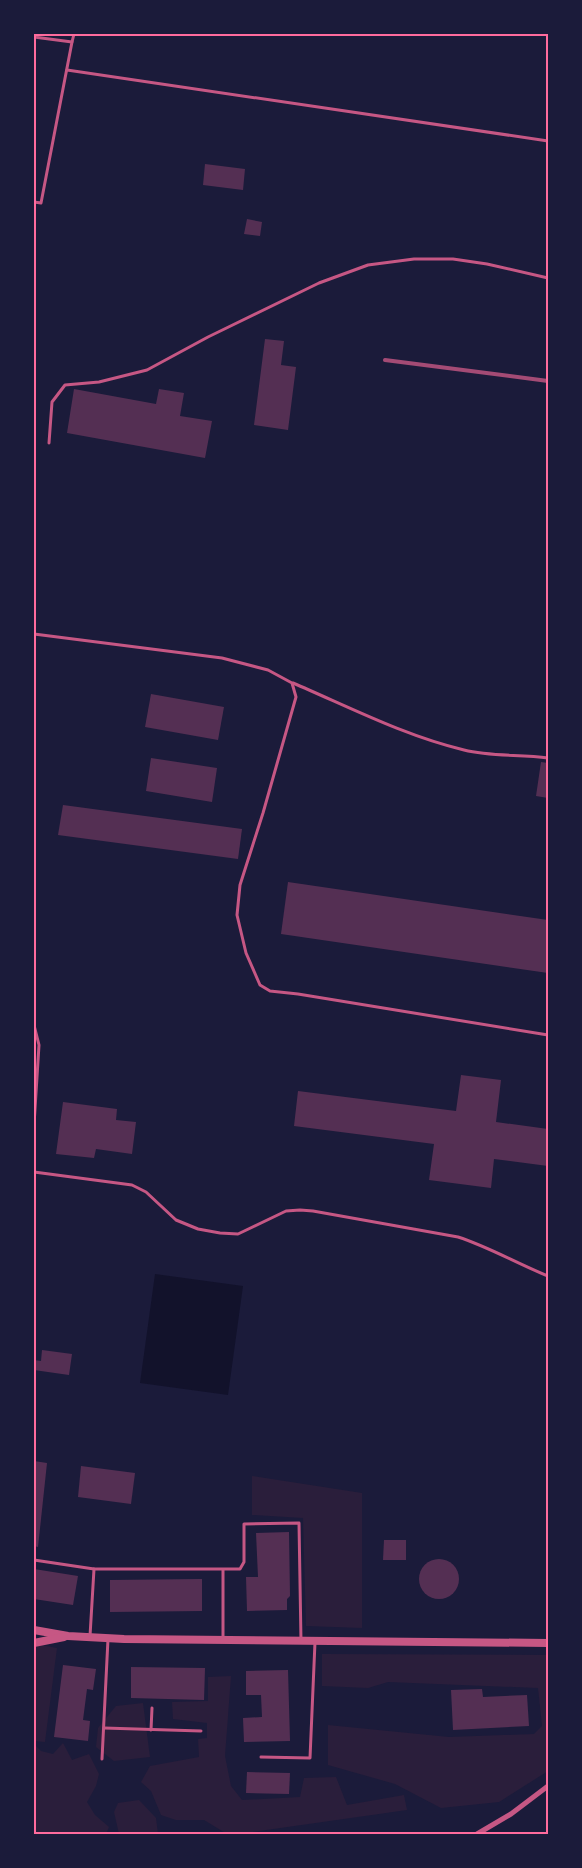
<svg xmlns="http://www.w3.org/2000/svg" width="582" height="1868" font-family="'Nunito Sans',sans-serif">
<style>
.green{fill:#2a1e3b}
.water{fill:#12122b}
.building{fill:#542f53}
.lines{fill:none;stroke-linecap:round;stroke-linejoin:round}
.service{stroke:#c65784;stroke-width:3}
.minor{stroke:#c65784;stroke-width:5}
.tertiary{stroke:#c65784;stroke-width:8}
.rail{stroke:#a44b75;stroke-width:4}
.neatline{fill:none;stroke:#ff6b9d;stroke-width:2}
</style>
<rect width="100%" height="100%" fill="#1b1b3a"/>
<g class="green">
<path d="M252,1476L362,1493V1628L306,1626L303,1518L252,1515Z"/>
<path d="M41,1645L57,1648L45,1742L34,1741V1647Z"/>
<path d="M322,1654L548,1655V1771L499,1802L441,1808L395,1784L328,1765V1725L449,1737L534,1734L542,1726L538,1688L388,1682L368,1688L322,1686Z"/>
<path d="M231,1676L225,1756L231,1786L242,1800L300,1797L304,1778L336,1777L347,1805L404,1795L407,1810L238,1834H227L204,1820H176L161,1815L151,1791L141,1782L150,1766L199,1757L198,1739L207,1738V1723L173,1719L172,1702L208,1701V1677Z"/>
<path d="M143,1703L150,1757L114,1761L96,1747L98,1728L116,1706Z"/>
<path d="M63,1743L72,1760L89,1754L99,1774L96,1786L87,1802L95,1815L109,1827L106,1834H34V1744L41,1751L53,1754Z"/>
<path d="M139,1800L156,1818L158,1834H119L114,1812L118,1803Z"/>
</g>
<path class="water" d="M155,1274L243,1286L228,1395L140,1383Z"/>
<g class="building">
<path d="M205,164L245,169L243,190L203,185Z"/>
<path d="M247,219L262,222L260,236L244,234Z"/>
<path d="M265,339L284,341L281,365L296,367L288,430L254,425Z"/>
<path d="M74,389L156,404L159,389L184,393L180,416L212,421L205,458L67,433Z"/>
<path d="M151,694L224,707L218,740L145,727Z"/>
<path d="M151,758L217,768L212,802L146,791Z"/>
<path d="M541,762L548,763V798L536,796Z"/>
<path d="M63,805L242,829L238,859L58,835Z"/>
<path d="M288,882L548,920V973L281,934Z"/>
<path d="M461,1075L501,1080L496,1122L548,1129V1166L494,1159L491,1188L429,1180L434,1144L294,1126L298,1091L456,1111Z"/>
<path d="M63,1102L117,1109L116,1120L136,1122L132,1154L96,1149L94,1158L56,1154Z"/>
<path d="M42,1350L72,1354L69,1375L34,1370V1360L41,1361Z"/>
<path d="M34,1461L47,1463L38,1547L34,1546Z"/>
<path d="M81,1466L135,1473L131,1504L78,1497Z"/>
<path d="M289,1532L290,1596L287,1599V1610L247,1611L246,1577H258L256,1533Z"/>
<path d="M384,1540H406V1560H383Z"/>
<circle cx="439" cy="1579" r="20"/>
<path d="M34,1569L78,1576L73,1605L34,1599Z"/>
<path d="M202,1579V1611L110,1612V1580Z"/>
<path d="M63,1665L96,1669L93,1690L87,1689L83,1720L90,1721L88,1741L54,1737Z"/>
<path d="M131,1667L205,1668L204,1700L131,1698Z"/>
<path d="M288,1670L290,1741L244,1742L243,1718L262,1717L261,1695H246V1671Z"/>
<path d="M482,1689L483,1697L527,1695L529,1726L453,1730L451,1690Z"/>
<path d="M247,1772L290,1773L289,1794L246,1793Z"/>
</g>
<g class="lines">
<g class="service">
<path d="M34,37L72,42L74,34"/>
<path d="M67,70L548,141"/>
<path d="M34,202L41,203L72,42"/>
<path d="M49,443L52,402L65,385L99,382L147,370L208,337L319,283L368,265L414,259H453L487,264L548,278"/>
<path d="M34,634L222,658L268,670L292,683L296,697L263,813L240,885L237,915L246,953L260,985L270,991L298,994L548,1035"/>
<path d="M293,683C349,707 405,736 464,750C492,757 520,754 548,758"/>
<path d="M34,1025L39,1045L34,1125"/>
<path d="M34,1172L132,1185L146,1192L176,1220L198,1229L220,1233L238,1234L286,1211L300,1210L313,1211L458,1237C489,1247 518,1264 548,1276"/>
<path d="M34,1560L94,1569H240L244,1562V1524L299,1523L301,1641"/>
<path d="M223,1570V1639"/>
<path d="M90,1636L94,1569"/>
<path d="M104,1728L201,1731"/>
<path d="M151,1730L152,1708"/>
<path d="M261,1757L310,1758L315,1642"/>
<path d="M102,1759L108,1639"/>
</g>
<path class="minor" d="M477,1834L511,1814L548,1786"/>
<g class="tertiary">
<path d="M34,1630L68,1636L124,1639L548,1643"/>
<path d="M34,1643L64,1637"/>
</g>
<path class="rail" d="M385,360L548,381"/>
</g>
<rect width="582" height="1868" fill="none" stroke="#1b1b3a" stroke-width="70"/>
<rect x="35" y="35" width="512" height="1798" class="neatline"/>
</svg>
